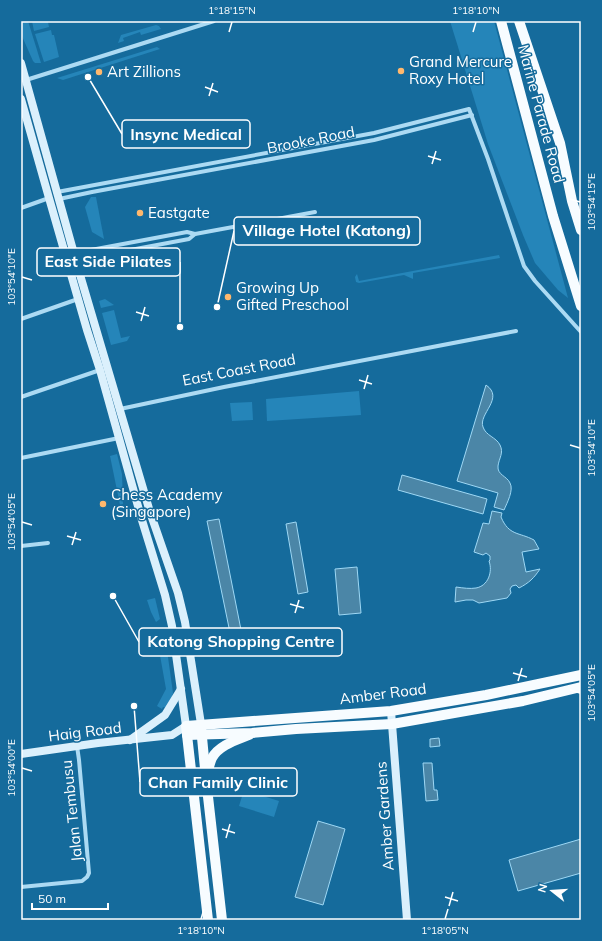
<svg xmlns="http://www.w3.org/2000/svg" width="602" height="941" font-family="Mulish,sans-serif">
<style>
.green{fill:#2585b9}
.water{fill:#4b86a7;stroke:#9ed8f5}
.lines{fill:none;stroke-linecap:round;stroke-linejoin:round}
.street{stroke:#acdaf3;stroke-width:4}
.secondary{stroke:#dbf0fc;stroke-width:8}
.primary{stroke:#f7fcff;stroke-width:10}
.ticks{fill:none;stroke:#fff;stroke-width:1.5}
.poi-dot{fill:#ffb86d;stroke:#156b9c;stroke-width:1.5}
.labels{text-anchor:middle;stroke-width:3;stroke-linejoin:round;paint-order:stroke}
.poi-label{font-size:15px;fill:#fff;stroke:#156b9c;text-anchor:start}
.street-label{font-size:15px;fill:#fff;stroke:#156b9c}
.leader{fill:none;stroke:#fff;stroke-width:1.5}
.callout-dot{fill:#fff;stroke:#156b9c;stroke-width:1.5}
.callout{fill:#156b9c;stroke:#fff;stroke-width:1.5}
.callout-label{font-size:16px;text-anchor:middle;font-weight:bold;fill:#fff}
.neatline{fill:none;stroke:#fff;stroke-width:1.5}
.ticks-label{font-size:10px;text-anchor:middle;fill:#fff}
</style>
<rect width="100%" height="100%" fill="#156b9c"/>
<g class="green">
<path d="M21,21H28L41,63H35L33,61L21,34Z"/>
<path d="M32,21H50L48,22L49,27L34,31Z"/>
<path d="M450,21H494L568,298L558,290L535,263L523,235L488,144Z"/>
<path d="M156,25L159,26L161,29L141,35L140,32L123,38L124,41L118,43L121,35Z"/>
<path d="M51,30L52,35H54L59,57L44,62L35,34Z"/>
<path d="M157,47L160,49L63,80L57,78Z"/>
<path d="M91,197H96L104,239L92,232L85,207Z"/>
<path d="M499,255L500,258L413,273V279L404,275L359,283L356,282L355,277L357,274L359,281Z"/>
<path d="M105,299L114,305L101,308L99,301Z"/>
<path d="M114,310L121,338L130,336L127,341L111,345L102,313Z"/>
<path d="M359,391L361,415L267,421L266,399Z"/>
<path d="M252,402L253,420L232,421L230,403Z"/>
<path d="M117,454L122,474L123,504L120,505L110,456Z"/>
<path d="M155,598L160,619L156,622L151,612L147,600Z"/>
<path d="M160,640L167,650L173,693L170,704L166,708L163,707L162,709L157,706L166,689L158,644Z"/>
<path d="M251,769L286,780L281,796L245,785Z"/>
<path d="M244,790L279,801L274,817L239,806Z"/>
</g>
<g class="water">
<path d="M486,385C505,398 478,414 483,427C486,436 496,437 500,445C504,453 499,458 498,466C497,475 507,476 510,483C514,490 507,503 504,510L494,507L498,493L457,481Z"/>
<path d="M402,475L487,499L483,514L398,490Z"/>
<path d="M492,511L502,513L501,517C509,536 519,532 534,540L539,549L522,552L526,572L540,569C534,578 529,583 519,588L516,585L512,586L510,589L511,593L507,598L479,603L473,600H466L455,602L456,587C463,588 470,589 476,588C488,586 493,572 489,561L490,560V556L486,553L483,555L474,552L483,523L489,524Z"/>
<path d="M219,519L245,650L234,652L207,521Z"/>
<path d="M296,522L308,592L298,594L286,524Z"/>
<path d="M357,567L361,613L339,615L335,569Z"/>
<path d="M439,738L440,746L430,747V739Z"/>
<path d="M423,763H432L434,790H437L438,800L426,801Z"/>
<path d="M318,821L345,829L323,905L295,897Z"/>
<path d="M581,839V873L518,891L509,860Z"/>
</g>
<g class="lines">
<g class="street">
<path d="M26,80L214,21"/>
<path d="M57,192L374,133L469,109L488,159L524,266L535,281L581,332"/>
<path d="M59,199L92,192L374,140L472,115"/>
<path d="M21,208L49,198"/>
<path d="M75,253L187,232L195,234L315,212"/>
<path d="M77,260L189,239L195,234"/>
<path d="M21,319L78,299"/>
<path d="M21,397L100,370"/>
<path d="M120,409L224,387L516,331"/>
<path d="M21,458L119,438"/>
<path d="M21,546L48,543"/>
<path d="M21,887L82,881L87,877L89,873L79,760L77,746"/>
</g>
<g class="secondary">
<path d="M21,63L78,268L150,512L178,593L185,622L201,724"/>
<path d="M21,99L49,198L87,330L100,370L141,517L165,595L172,626L186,726L172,735L98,743L21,754"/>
<path d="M391,711L407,920"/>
<path d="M130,740L165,715L181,689"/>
</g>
<g class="primary">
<path d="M501,21L553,216L581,306"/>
<path d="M519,21L560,143L572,201L581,230"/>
<path d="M201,727L206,779L222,920"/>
<path d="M187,735L252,733L296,729L392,724L523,701L581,687"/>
<path d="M207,773C209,768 210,762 212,758C219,745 237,740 249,735"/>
<path d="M208,920L186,726L391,711L486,695L581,675"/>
</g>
</g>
<path class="ticks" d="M229,32L232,22M473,32L476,22M205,87L218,92M209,96L213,83M428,156L441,160M432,164L436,151M570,199L580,202M22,277L32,280M136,312L149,316M141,321L145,307M359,380L372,384M364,389L368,375M570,445L580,448M22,522L32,525M67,536L81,540M72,545L76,532M290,604L304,608M295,613L299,600M513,673L527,677M518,681L522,668M570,690L580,693M22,768L32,771M222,829L235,833M226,838L230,824M445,897L458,901M449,906L453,892M201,919L204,909M445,919L448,909"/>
<g class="poi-dot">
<circle cx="401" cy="71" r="4"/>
<circle cx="99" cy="72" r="4"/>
<circle cx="140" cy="213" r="4"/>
<circle cx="228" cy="297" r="4"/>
<circle cx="103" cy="504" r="4"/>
</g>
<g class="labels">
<g class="poi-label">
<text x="409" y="67">Grand Mercure<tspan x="409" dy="17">Roxy Hotel</tspan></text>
<text x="107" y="77">Art Zillions</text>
<text x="148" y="218">Eastgate</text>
<text x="236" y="293">Growing Up<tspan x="236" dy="17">Gifted Preschool</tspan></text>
<text x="111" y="500">Chess Academy<tspan x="111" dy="17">(Singapore)</tspan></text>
</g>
<g class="street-label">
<text transform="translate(541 114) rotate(75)" y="5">Marine Parade Road</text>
<text transform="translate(311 140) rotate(-11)" y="5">Brooke Road</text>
<text transform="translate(239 370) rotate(-11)" y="5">East Coast Road</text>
<text transform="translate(383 694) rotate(-7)" y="5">Amber Road</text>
<text transform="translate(85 732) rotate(-7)" y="5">Haig Road</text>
<text transform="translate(72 811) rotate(-96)" y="5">Jalan Tembusu</text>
<text transform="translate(385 816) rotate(-94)" y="5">Amber Gardens</text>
</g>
</g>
<path class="leader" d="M88 77L122 134M217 307L234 231M180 327L180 262M113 596L139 642M134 706L140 782"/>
<g class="callout-dot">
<circle cx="88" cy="77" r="4"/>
<circle cx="217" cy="307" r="4"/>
<circle cx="180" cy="327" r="4"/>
<circle cx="113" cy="596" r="4"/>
<circle cx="134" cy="706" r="4"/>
</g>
<g class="callout">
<rect x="122" y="120" width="128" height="28" rx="4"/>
<rect x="234" y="217" width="186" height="28" rx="4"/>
<rect x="37" y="248" width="143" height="28" rx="4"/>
<rect x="139" y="628" width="203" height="28" rx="4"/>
<rect x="140" y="768" width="157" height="28" rx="4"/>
</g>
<g class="callout-label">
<text x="186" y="140">Insync Medical</text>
<text x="327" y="236">Village Hotel (Katong)</text>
<text x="108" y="267">East Side Pilates</text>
<text x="241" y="647">Katong Shopping Centre</text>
<text x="218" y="788">Chan Family Clinic</text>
</g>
<rect width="602" height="941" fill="none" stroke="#156b9c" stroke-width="44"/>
<g transform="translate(552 891) rotate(287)" stroke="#156b9c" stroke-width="3" paint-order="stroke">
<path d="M0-3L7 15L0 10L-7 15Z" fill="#ffffff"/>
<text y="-6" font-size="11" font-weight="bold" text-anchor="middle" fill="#ffffff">N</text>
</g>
<path d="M32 903v6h76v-6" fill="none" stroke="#ffffff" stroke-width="2"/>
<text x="38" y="903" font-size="12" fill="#ffffff" stroke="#156b9c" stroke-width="3" paint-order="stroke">50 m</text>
<rect x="22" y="22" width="558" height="897" class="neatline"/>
<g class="ticks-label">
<text x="232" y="14">1°18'15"N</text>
<text x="476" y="14">1°18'10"N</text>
<text transform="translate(591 202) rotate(-90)" y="4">103°54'15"E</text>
<text transform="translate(11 277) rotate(-90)" y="4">103°54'10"E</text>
<text transform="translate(591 448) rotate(-90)" y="4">103°54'10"E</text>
<text transform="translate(11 522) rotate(-90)" y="4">103°54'05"E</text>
<text transform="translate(591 693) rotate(-90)" y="4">103°54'05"E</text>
<text transform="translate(11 768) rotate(-90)" y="4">103°54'00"E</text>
<text x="201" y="934">1°18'10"N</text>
<text x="445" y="934">1°18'05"N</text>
</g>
</svg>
